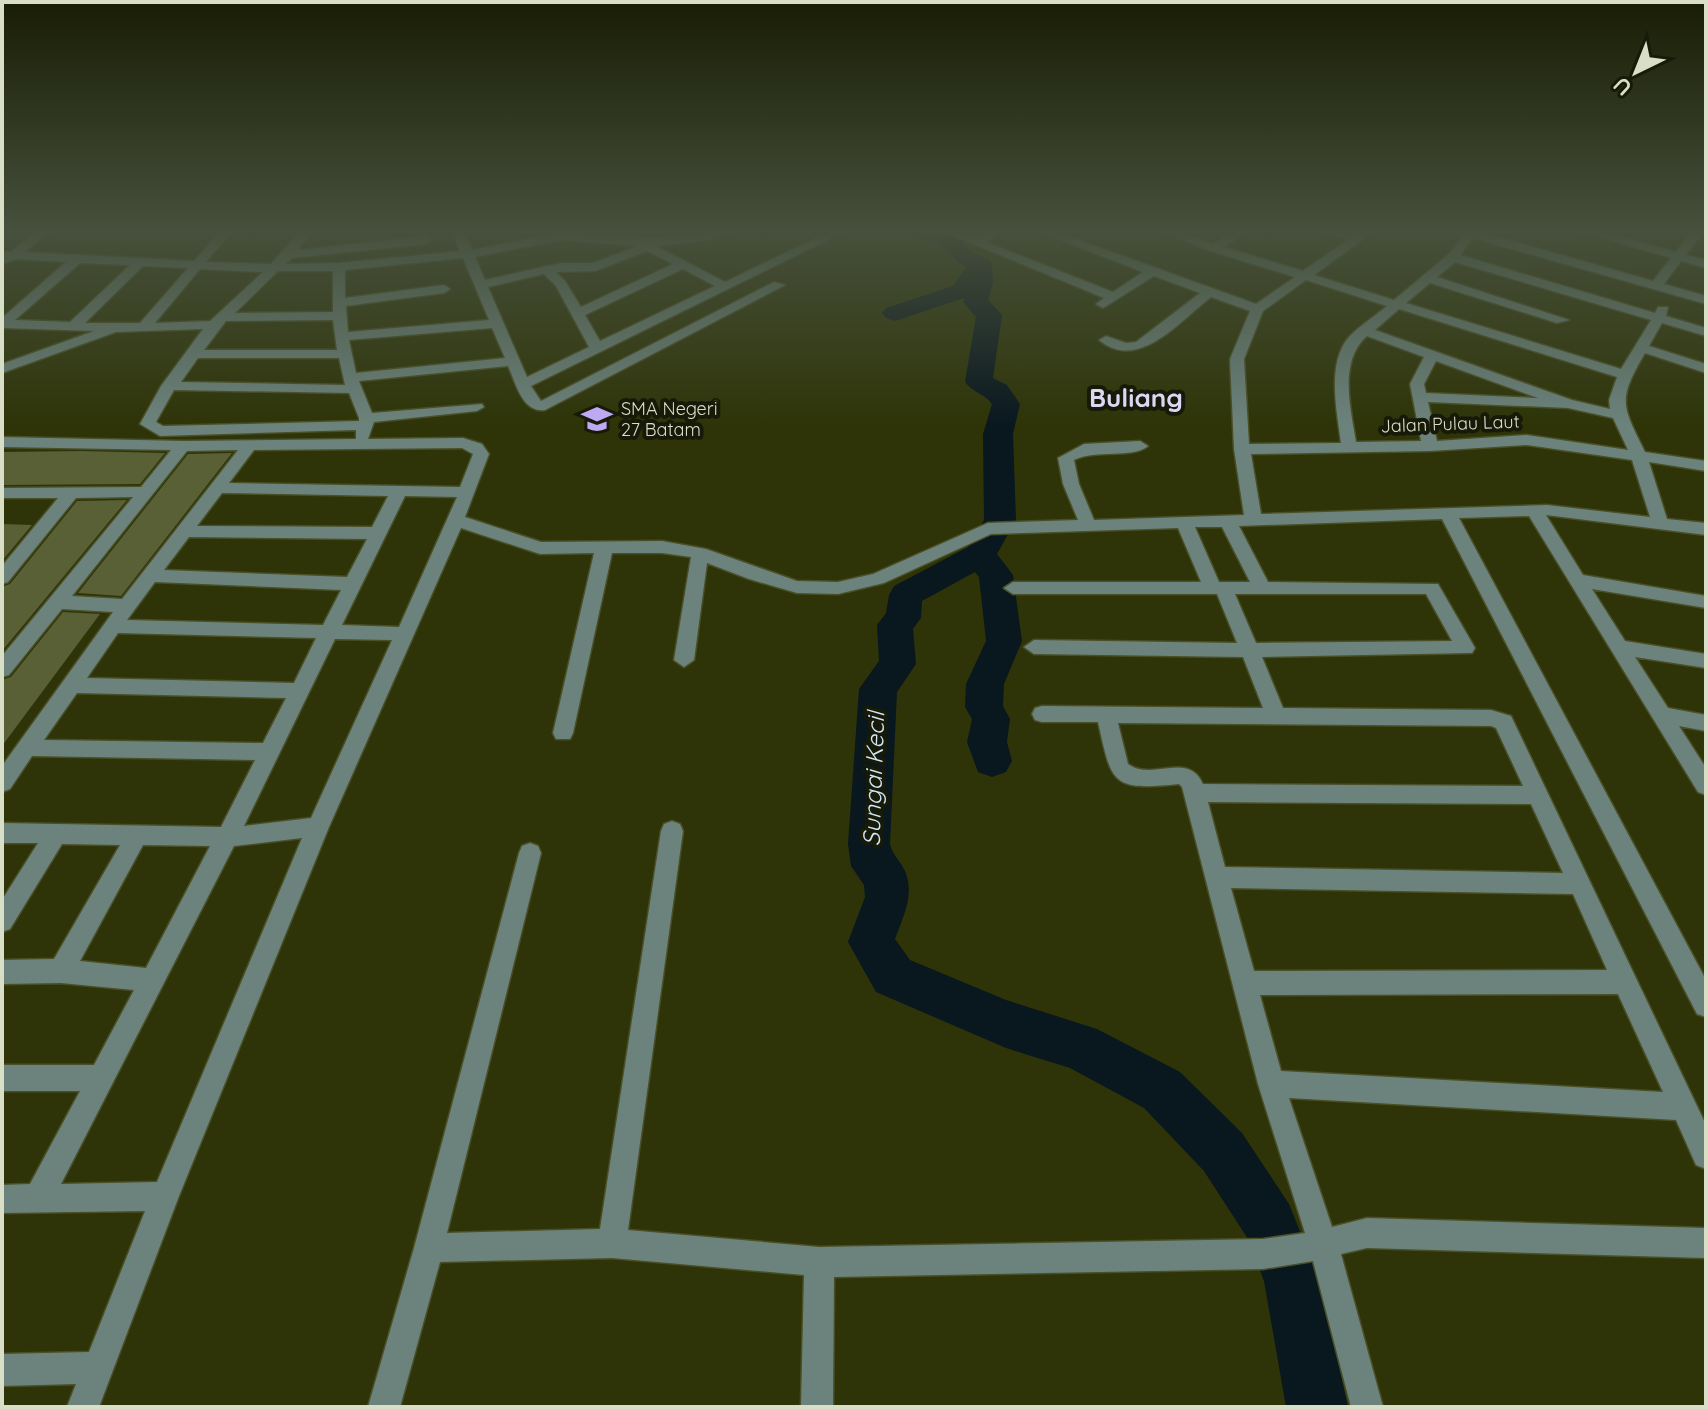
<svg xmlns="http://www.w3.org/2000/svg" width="1708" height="1409" font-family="Quicksand,sans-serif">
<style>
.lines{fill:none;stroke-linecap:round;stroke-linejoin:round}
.river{fill:#09171f;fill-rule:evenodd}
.building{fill:#596035}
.minor-casing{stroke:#494f26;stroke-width:3}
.minor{fill:#6c837d;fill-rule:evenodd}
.labels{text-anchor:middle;stroke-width:8;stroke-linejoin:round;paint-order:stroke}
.far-poi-label{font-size:18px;fill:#d9dec7;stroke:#171a08;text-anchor:start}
.far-street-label{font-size:18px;fill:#d9dec7;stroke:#171a08}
.water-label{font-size:24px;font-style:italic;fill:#d1e8f7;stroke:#171a08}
.far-district-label{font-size:26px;font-weight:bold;fill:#ded7f4;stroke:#171a08}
</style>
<rect width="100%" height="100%" fill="#2e3407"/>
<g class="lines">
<path class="river" d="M907,230H939L959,236L970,252L988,259L992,264L993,283L988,300L1002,315L993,378L1007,385L1020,404L1013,434L1016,520L997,554L1013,575L1022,641L1004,684L1003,706L1010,719L1007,742L1012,761L1006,772L992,777L978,772L967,742L972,719L965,707L966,684L986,641L979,577L975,572L922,601L921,618L913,629L916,664L897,692L890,844C893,856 900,860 905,871C915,894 903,917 895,939L910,960L1006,1000L1097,1029L1180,1072L1242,1133L1289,1204L1320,1281L1348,1407H1286L1264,1281L1248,1239L1204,1171L1144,1108L1070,1068L1006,1048L876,992L848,942L865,897L864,885L851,866L848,844L859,689L879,661L877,625L886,613L889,595L894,586L968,547L984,520L983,434L992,404C985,394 972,392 965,382L976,317L963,302L964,298L895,321L886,318L882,313L886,308L953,286L966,267C950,260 954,254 943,246C932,238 916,241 907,230Z"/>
</g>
<g class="building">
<path d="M2,452L82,451L165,453L140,484L2,485Z"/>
<path d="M232,453L121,596L78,593L188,454Z"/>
<path d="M127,500L2,651V587L10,584L77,501Z"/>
<path d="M2,524L32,525L2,561Z"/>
<path d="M63,612L100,614L2,746V680L11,677Z"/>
</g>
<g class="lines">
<g class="minor-casing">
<path id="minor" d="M38,230H51L25,252L194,261L221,230H233L206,262L271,264L301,230H313L298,250L426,236L432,240L426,244L292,258L286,264L339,263L460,251L451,230H463L472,250L561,232L655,238L736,230L709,240L656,246L725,282L833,230H848L531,386L541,401L774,282L785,285L545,410C522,413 516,383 508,366L359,381L372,413L482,404L484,407L477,411L374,422L368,439L463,438L482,444L489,454L465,517L541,542L662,541L706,549L797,581L838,582L873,574L988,523L1078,520L1063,484L1058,458L1084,444L1140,441L1148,446C1132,459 1096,449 1074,460L1079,484L1094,520L1244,515L1234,449L1230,359L1250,311L1211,297C1181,320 1138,373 1099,340L1106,336L1126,343L1136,342L1200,293L1154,276L1103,308L1096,304L1104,298L940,230H956L976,238L990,230H1004L986,242L1113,292L1143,272L1035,230H1051L1256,304L1295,277L1210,251L1159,230H1175L1213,244L1237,230H1251L1224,247L1303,271L1348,240L1320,230H1338L1355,235L1363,230H1376L1314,275L1394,300L1449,254L1463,235L1453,230H1474L1653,281L1671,258L1576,230H1594L1676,252L1693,230H1705L1686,255L1706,260V268L1681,261L1664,284L1706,296V304L1473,238L1460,255L1655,313L1658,307H1668L1666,316L1706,328V336L1662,323L1649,346L1706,364V373L1645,353C1617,401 1622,405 1645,452L1706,461V471L1649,462L1667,519L1706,523V535L1546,515L1583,575L1706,596V608L1592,589L1625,641L1706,654V668L1635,657L1668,708L1706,715V731L1679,726L1706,768V795L1698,792L1529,516L1459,518L1706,980V1017L1697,1014L1442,519L1239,526L1268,582L1438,584L1475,648L1472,653L1262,657L1283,708L1491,710L1511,716L1706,1125V1169L1696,1165L1676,1120L1289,1098L1332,1227L1367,1218L1706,1228V1258L1367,1248L1341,1254L1383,1407H1351L1313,1261L1263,1269L834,1277L833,1407H801L804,1275L612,1258L440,1262L400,1407H368L414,1248L519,853L522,846L530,843L538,846L541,853L447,1233L600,1229L661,831L664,824L672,821L680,824L683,831L628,1230L819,1247L1263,1239L1305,1233L1258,1084L1182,787L1179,784C1111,791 1112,784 1098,722H1042L1035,720L1032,714L1035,708L1042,706L1263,708L1243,657L1034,654L1024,647L1034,640L1237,643L1217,594H1013L1004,588L1013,582H1201L1178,528L991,534L884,583L838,594L797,593L749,579L707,563L694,660L684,667L674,660L691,557L662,553H612L573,733L570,739H556L553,733L594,553L540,554L461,528L329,827L179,1196L99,1407H67L76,1384L2,1386V1354L89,1352L145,1211L2,1213V1185L30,1184L80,1091H2V1065H94L134,990L61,983L2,984V960L54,959L120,845L62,844L10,929L2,932V900L38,843H2V823L221,827L255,760L32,756L10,789L2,792V766L113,612L62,609L9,675L2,677V656L133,497L76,498L8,582L2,584V566L58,498H2V488L141,487L171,450L2,447V437L183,441L356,439V430L160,436L140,424L161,386L203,329L116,332L2,373V364L94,331L2,328V318L66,262L16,259L4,263L2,251L11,252ZM561,240L638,246L593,263H561L485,280L475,257ZM647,251L673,264L581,307L565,281L556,272L595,271ZM463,258L489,320L348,332L346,306L444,293L450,289L444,285L345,298V270ZM1455,262L1651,320L1621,369L1406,303L1430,283L1557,323L1569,320L1437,277ZM80,263L130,265L70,322L15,320ZM143,266L188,268L140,323H85ZM200,269L263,272L210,321L155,323ZM683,269L715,286L600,341L585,315ZM278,271H333V312L235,313ZM544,274L556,286L589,347L527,377L488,287ZM1306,280L1387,306C1374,317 1359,326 1349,337C1326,363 1337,412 1341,443L1249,444L1244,359L1263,311ZM1399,309L1617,377L1609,400L1610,409L1572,400L1375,330ZM333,320L337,350H204L226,321ZM492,328L505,358L356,373L349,340ZM1367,336L1424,357L1410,384L1421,441L1356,442C1351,410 1338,361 1367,336ZM198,358H339L345,385L181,382ZM1436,361L1538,398L1426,393L1424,384ZM174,390L349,393L359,418V421L163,426L156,422ZM1428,402L1568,408L1613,418L1628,450L1527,435L1437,441ZM1527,445L1632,460L1650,517L1547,505L1261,514L1251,454L1430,451ZM462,448L473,454L460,487L229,483L254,450ZM238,450L122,599L72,596L187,451ZM222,493L388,496L372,527L197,526ZM405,496L457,497L399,627L342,625ZM1195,527H1222L1250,582H1219ZM189,537L367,539L347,577L164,570ZM155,582L341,590L323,625L127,620ZM1235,594H1426L1452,641L1256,643ZM118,633L316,638L294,683L87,678ZM335,639L392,640L311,818L244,826ZM77,693L286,698L263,743L44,740ZM1118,723L1491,726L1496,728L1523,786L1203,784C1188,750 1152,782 1128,764ZM1208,802L1531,804L1563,873L1225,867ZM302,838L157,1182L61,1184L234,846ZM143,845L210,846L146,968L80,961ZM1231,888L1573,894L1607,970L1254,971ZM1618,994L1663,1092L1281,1071L1260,995Z"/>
</g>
<use href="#minor" class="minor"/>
</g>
<linearGradient id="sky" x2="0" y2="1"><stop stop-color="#191d04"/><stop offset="0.54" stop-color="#46503c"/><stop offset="1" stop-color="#46503c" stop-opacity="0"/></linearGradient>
<rect width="1708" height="427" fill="url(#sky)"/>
<defs>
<g id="school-bare" transform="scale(2.4)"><path d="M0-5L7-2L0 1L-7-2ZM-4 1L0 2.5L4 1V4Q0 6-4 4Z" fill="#bea9f4" stroke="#171a08" stroke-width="2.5" paint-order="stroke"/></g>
</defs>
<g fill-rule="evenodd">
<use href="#school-bare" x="597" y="419"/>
</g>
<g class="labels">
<g class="far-poi-label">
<text x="621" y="415">SMA Negeri<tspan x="621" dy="21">27 Batam</tspan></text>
</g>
<g class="far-street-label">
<text transform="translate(1450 424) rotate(-2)" y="6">Jalan Pulau Laut</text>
</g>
<g class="water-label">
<text transform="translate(874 779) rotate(-88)" y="8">Sungai Kecil</text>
</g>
<g class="far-district-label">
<text x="1136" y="407">Buliang</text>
</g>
</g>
<rect width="1708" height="1409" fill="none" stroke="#d9dec7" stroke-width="8"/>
<g transform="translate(1636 72) rotate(223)" stroke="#171a08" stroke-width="6" paint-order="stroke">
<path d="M0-6L14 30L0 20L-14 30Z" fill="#d9dec7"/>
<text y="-12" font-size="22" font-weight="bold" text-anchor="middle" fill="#d9dec7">U</text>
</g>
</svg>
